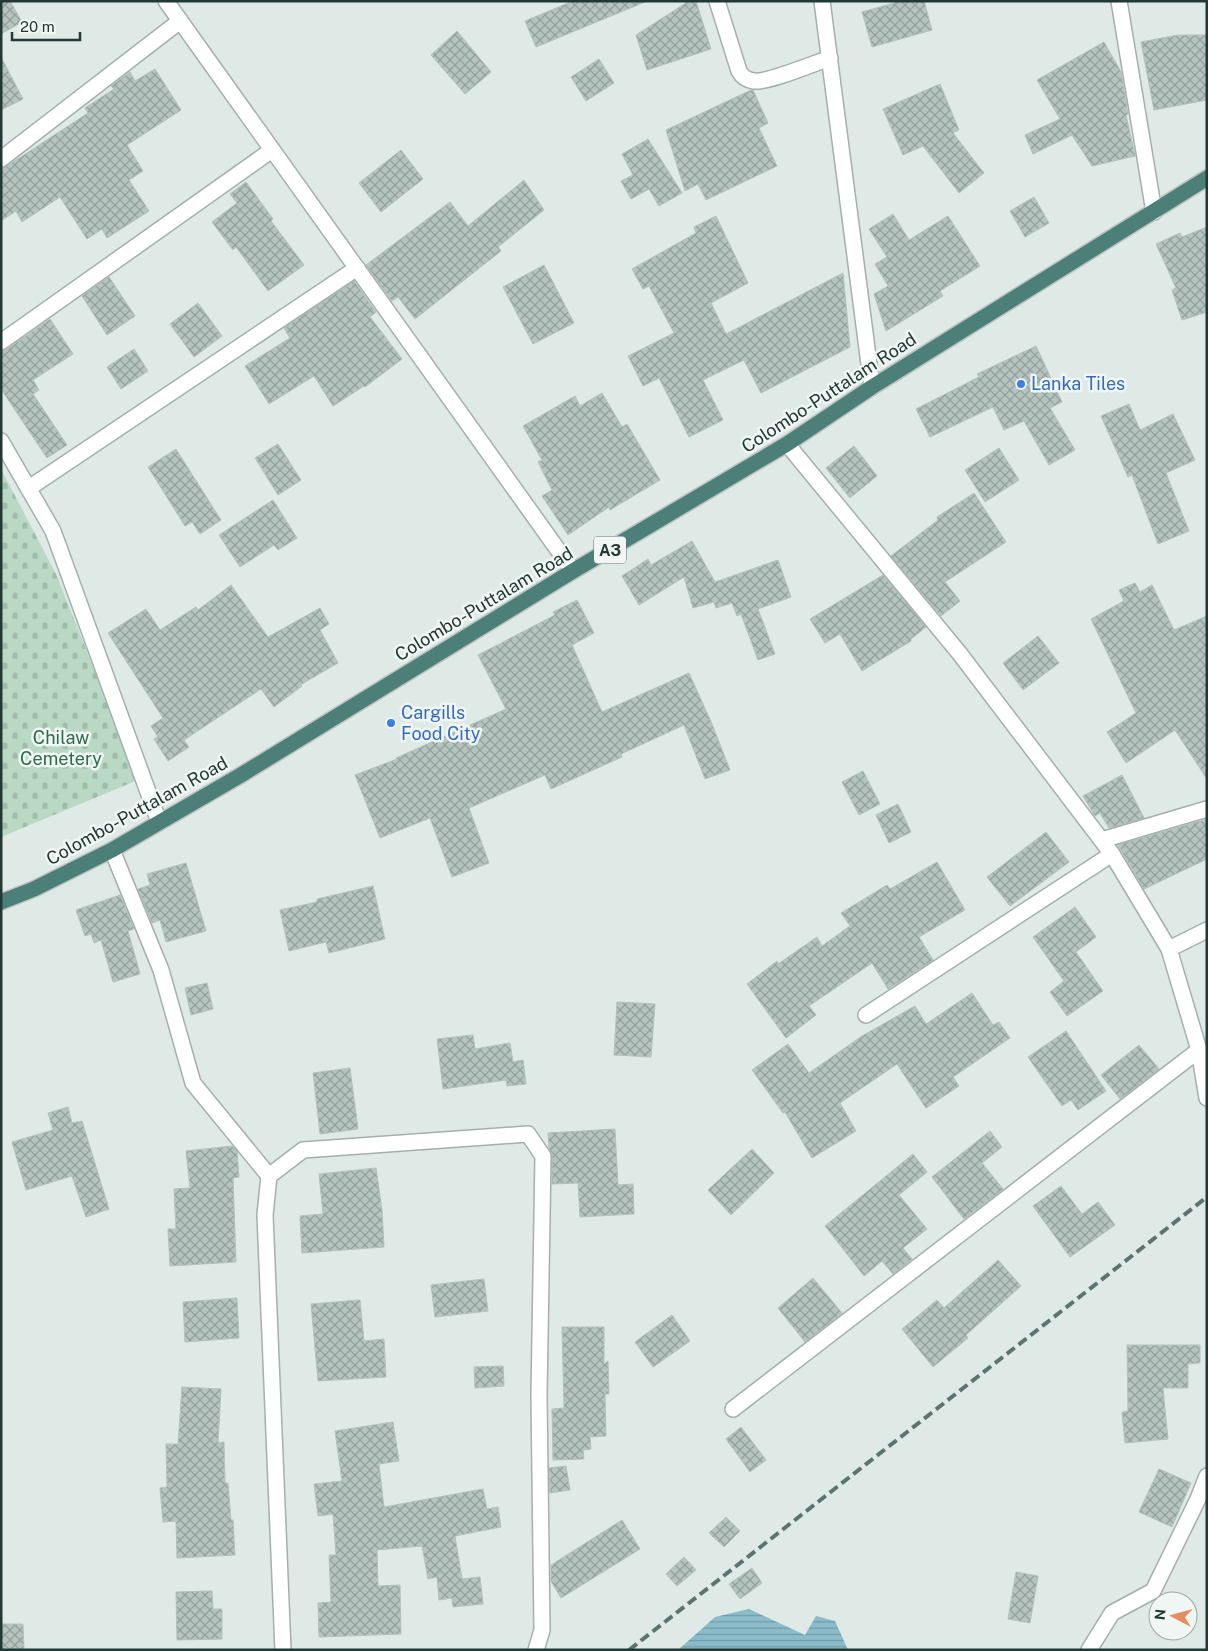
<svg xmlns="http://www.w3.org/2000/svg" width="1208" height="1651" font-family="'Public Sans',sans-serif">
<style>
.cemetery{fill:url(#cemetery-stones)}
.water{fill:url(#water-rules)}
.building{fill:url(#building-cross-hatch);stroke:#b2c2bd}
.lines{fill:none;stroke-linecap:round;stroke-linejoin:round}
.minor-casing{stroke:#a3b0ad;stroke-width:18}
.trunk-casing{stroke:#bdc3c2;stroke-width:18}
.minor{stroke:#fff;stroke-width:15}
.trunk{stroke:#4c7f78;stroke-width:15}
.rail{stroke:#5c746f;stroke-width:4;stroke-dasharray:10 5;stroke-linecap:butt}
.shop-dot{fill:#3f7fe0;stroke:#eff6f3;stroke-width:2}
.labels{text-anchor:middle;stroke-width:5;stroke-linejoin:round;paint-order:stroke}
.shield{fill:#eff6f3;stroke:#60716d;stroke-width:1}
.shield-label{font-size:16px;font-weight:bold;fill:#223834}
.shop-label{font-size:18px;fill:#366cbe;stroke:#eff6f3;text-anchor:start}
.street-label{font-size:18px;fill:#223834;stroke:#eff6f3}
.park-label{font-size:18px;fill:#2f6c4b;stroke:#eff6f3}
</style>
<defs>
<pattern id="cemetery-stones" width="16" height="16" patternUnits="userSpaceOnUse" patternTransform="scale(1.25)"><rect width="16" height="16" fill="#b9d9c5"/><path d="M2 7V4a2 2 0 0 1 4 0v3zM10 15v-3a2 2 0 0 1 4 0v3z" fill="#9fbbaa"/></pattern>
<pattern id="water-rules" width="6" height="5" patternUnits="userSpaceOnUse" patternTransform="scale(1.25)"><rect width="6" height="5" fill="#8bbccb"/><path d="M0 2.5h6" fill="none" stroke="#719aa6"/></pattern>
<pattern id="building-cross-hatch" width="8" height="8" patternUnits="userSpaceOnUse" patternTransform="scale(1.25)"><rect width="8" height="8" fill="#b5c4bf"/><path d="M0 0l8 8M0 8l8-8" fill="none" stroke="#93a09c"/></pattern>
</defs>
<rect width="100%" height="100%" fill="#dfe9e6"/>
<path class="cemetery" d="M1,469L56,574L138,780L1,837Z"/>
<path class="water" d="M749,1609L805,1635L816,1616L835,1621L848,1650H678L715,1617Z"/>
<g class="building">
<path d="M1,1H10L22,22L1,34Z"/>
<path d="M573,1H645V2L536,47L525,21Z"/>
<path d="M689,1H696L711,49L647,70L636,35Z"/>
<path d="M901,1H924L932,30L872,47L862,12Z"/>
<path d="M457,31L491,72L465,94L431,55Z"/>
<path d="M1178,35H1207V100L1154,110L1141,42Z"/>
<path d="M1104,42L1121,72L1128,114L1126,115L1135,156L1092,166L1072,135L1033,154L1025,135L1060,119L1037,80Z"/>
<path d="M1,57L23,99L1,110Z"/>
<path d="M599,59L614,83L586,101L571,77Z"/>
<path d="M155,69L181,110L127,145L143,171L129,180L149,211L107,238L102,229L87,239L60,197L22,222L16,211L1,221V168L7,166L88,113L85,108L114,89L111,86L130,72L135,81Z"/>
<path d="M940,84L959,130L953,133L984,173L959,193L923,146L903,155L883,109Z"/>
<path d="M751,90H753L768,123L759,128L777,166L706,200L698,184L685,191L666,130Z"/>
<path d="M648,139L682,193L659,206L649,189L631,199L621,181L633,175L622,154Z"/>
<path d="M401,150L423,179L381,212L359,183Z"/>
<path d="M524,180L544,210L498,247L501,251L415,319L398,297L392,301L366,265L450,202L468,226Z"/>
<path d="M246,182L273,219L271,221L304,265L268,291L236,247L233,250L212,222L237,203L230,194Z"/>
<path d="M1034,197L1049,223L1025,237L1010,211Z"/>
<path d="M893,214L909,240L948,216L980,266L940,291L943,296L886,331L874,294L888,286L875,264L887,257L869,229Z"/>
<path d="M716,216L748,283L711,303L726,334L843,273L850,347L761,393L744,360L703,380L723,420L689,437L659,378L643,386L628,356L674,333L649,286L643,289L632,269L696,233L694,227Z"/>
<path d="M1207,227V312L1182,320L1172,290L1176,288L1156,244L1180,233L1182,237Z"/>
<path d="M544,265L574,323L533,344L503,287Z"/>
<path d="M109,277L135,316L107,335L82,296Z"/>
<path d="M354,281L376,312L370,317L402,359L365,387L364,386L333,406L314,376L269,404L245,366L290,338L284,328Z"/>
<path d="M198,303L222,336L194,357L170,324Z"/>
<path d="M50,319L73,354L33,380L39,390L33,394L67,445L47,458L1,389V351L6,350Z"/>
<path d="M1036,346L1062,402L1050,408L1075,450L1049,465L1024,421L1004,430L993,407L930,437L916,409L979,377L977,374Z"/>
<path d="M134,349L148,371L121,389L107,367Z"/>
<path d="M602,393L622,427L627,424L660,480L610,510L609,507L568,535L542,496L552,490L538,462L542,460L523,426L575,396L580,406Z"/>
<path d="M1129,404L1140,430L1173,414L1195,460L1166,473L1189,531L1158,544L1132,475L1128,477L1101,416Z"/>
<path d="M278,444L301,480L278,495L255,458Z"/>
<path d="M854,446L877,476L850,498L826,468Z"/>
<path d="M999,448L1019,480L985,502L965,470Z"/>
<path d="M176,449L221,520L200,534L192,522L185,526L148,467Z"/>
<path d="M974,493L1006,542L945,582L960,601L941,616L891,556L938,520L937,517Z"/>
<path d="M273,500L297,538L278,550L274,545L240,567L219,535Z"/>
<path d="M692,541L715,582L778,560L791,597L758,609L775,654L758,660L741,614L737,616L732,603L716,608L714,602L693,608L684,577L639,605L622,576L648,559L651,565Z"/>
<path d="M883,575L926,627L911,639V641L862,671L840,634L825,643L810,619Z"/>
<path d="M1135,583L1140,592L1152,585L1174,630L1207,616V779L1175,730L1126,763L1107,732L1136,713L1091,619L1124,601L1119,590Z"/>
<path d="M231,585L268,637L320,608L329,624L320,630L338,663L300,685L302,686L274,707L261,689L184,740L189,747L168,761L154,739L158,737L151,726L163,718L108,633L146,609L160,630L196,607L198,610Z"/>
<path d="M577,600L594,633L572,645L602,712L689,673L712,724L730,770L705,779L684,725L621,754L622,757L551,789L545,775L469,808L489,863L452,877L430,818L380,838L355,775L397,759L396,758L506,709L478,655L555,615L553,612Z"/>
<path d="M1038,636L1059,663L1023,690L1003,663Z"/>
<path d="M863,771L880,804L859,815L842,782Z"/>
<path d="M1122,775L1144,818L1109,828L1100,813L1095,816L1083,796Z"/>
<path d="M898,804L911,832L889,843L876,815Z"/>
<path d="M1207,819V859L1144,889L1118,845Z"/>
<path d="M1046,832L1069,862L1010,906L987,877Z"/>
<path d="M937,862L965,910L919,937L933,960L888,989L872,963L809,1006L816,1015L786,1038L747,984L777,961L778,964L817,937L822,946L850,926L841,913L887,885L890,889Z"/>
<path d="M186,863L206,931L166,942L160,920L152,923L138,889L150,885L147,874Z"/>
<path d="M373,886L385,939L329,953L326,942L289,951L280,910L317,902V899Z"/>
<path d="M120,895L134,929L128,931L140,974L113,982L101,940L94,943L91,934L85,936L76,910Z"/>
<path d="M1075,907L1096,937L1076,952L1103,991L1067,1016L1050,992L1064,981L1033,937Z"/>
<path d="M207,983L213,1009L191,1015L185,988Z"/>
<path d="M972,993L993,1025L999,1022L1010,1038L953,1077L959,1086L926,1108L897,1064L840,1103L856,1131L812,1158L785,1112L783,1113L752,1070L788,1044L809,1073L862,1036L915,1006L926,1024Z"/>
<path d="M617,1002L655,1004L651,1057L614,1055Z"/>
<path d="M1066,1031L1106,1091L1078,1110L1071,1100L1062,1106L1028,1057Z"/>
<path d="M473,1035L475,1049L510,1043L513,1062L523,1060L526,1084L507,1086L506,1080L443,1089L437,1039Z"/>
<path d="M1139,1045L1159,1069L1120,1099L1101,1075Z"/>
<path d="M350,1068L358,1129L320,1134L313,1073Z"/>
<path d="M68,1107L72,1123L82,1121L109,1209L86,1217L72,1176L26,1190L12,1142L53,1130L48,1113Z"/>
<path d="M615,1129L618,1185L633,1184L634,1214L580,1217L578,1183L552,1184V1156L549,1147L548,1133Z"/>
<path d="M990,1131L1002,1147L982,1163L1003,1189L964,1219L932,1177Z"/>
<path d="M232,1146L237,1151L239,1177L233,1178L236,1262L170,1266L168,1229H176L174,1189L190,1188L186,1151Z"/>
<path d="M752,1149L774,1173L731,1215L708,1190Z"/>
<path d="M913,1154L927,1172L899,1195L927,1229L903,1248L912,1259L893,1274L882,1261L864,1276L825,1226Z"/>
<path d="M376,1168L382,1210L384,1247L302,1253L300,1216L323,1214L319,1174Z"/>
<path d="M1061,1186L1082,1214L1098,1202L1115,1225L1070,1257L1033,1206Z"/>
<path d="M998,1260L1021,1286L966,1335L968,1338L933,1367L902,1329L937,1300L944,1308Z"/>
<path d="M813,1278L842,1313L805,1342L778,1308Z"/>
<path d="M484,1279L488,1311L435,1317L431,1285Z"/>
<path d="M237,1298L239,1338L185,1342L183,1302Z"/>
<path d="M360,1300L364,1341L384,1339L386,1377L318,1381L311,1304Z"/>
<path d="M672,1315L690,1341L653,1367L635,1342Z"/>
<path d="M562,1327H604V1364L608,1361L609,1394H605L606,1436L590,1437L591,1449L583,1450L584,1459L553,1460L552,1409L564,1408Z"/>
<path d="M1127,1345H1200V1363L1188,1364V1388H1163L1168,1439L1125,1443L1122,1412L1128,1411Z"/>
<path d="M503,1366L504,1386L475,1388L474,1367Z"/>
<path d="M182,1387L221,1389L218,1443L224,1442L225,1483H228L231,1520H233L235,1555L177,1558L176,1521L163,1522L160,1488L167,1487L166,1444H178Z"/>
<path d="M393,1422L399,1461L379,1464L384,1507L483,1489L487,1509L498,1507L501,1527L455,1536L462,1579L480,1577L483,1604L453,1607L452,1598L439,1600L437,1577L428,1579L422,1546L377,1550L378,1586L400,1585L401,1634L319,1637L318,1603L331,1602L329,1555H336L333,1514L318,1516L314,1484L342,1481L335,1431Z"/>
<path d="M741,1427L766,1460L750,1472L726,1439Z"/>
<path d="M566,1466L570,1490L550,1493L549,1468Z"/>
<path d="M1159,1469L1191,1483L1172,1527L1139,1512Z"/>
<path d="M726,1517L740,1531L724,1547L709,1533Z"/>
<path d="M622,1520L640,1549L561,1598L551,1581V1565Z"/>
<path d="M684,1557L696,1570L677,1586L666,1574Z"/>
<path d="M752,1568L762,1583L740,1599L729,1584Z"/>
<path d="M1016,1572L1038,1576L1030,1623L1008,1619Z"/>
<path d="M212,1591L213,1609H222V1639L177,1640L176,1592Z"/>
<path d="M1,1624H23L24,1650H1Z"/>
</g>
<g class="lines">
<g class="minor-casing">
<g id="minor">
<path d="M166,1L573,571"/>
<path d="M717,1L739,71C742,77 747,80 754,81C767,83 815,63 830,58"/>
<path d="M822,1L872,387"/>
<path d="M1119,1L1154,212"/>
<path d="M1,159L180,21"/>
<path d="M1,342L272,150"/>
<path d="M1,441L53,531L159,822"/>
<path d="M787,444L960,654L1112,854L1169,949L1199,1050L1207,1098"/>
<path d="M29,488L357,268"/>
<path d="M1102,840L1207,809"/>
<path d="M112,850L161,970L193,1083L269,1176"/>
<path d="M1169,949L1207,930"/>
<path d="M866,1015L1112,854"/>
<path d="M733,1409L1199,1050"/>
<path d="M283,1650L265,1215L269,1176L303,1150L528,1134L543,1156L539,1396L542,1630L536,1650"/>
<path d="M1089,1650L1112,1613L1153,1591L1198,1499L1207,1476"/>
</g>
</g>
<g class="trunk-casing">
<path id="trunk" d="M1,902L34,889L112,850L241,775L573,571L787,444L872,387L1207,178"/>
</g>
<use href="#minor" class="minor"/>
<use href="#trunk" class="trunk"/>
<path class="rail" d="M629,1650L1207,1197"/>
</g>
<g class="shop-dot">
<circle cx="1021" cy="384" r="5"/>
<circle cx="391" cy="723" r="5"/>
</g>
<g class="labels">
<rect class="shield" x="594" y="536.5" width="32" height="27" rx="4"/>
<g class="shield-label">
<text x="610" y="556">A3</text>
</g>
<g class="shop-label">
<text x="1031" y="390">Lanka Tiles</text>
<text x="401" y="719">Cargills<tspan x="401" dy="21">Food City</tspan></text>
</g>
<g class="street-label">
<text transform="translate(829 393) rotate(-33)" y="6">Colombo-Puttalam Road</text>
<text transform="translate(484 604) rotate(-31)" y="6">Colombo-Puttalam Road</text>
<text transform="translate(137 811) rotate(-29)" y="6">Colombo-Puttalam Road</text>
</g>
<g class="park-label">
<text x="61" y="744">Chilaw<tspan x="61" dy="21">Cemetery</tspan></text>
</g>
</g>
<rect width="1208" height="1651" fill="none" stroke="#223834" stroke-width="5"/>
<g transform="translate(1173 1616) rotate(276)"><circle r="24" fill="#eff6f3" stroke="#9daaa7"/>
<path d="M0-4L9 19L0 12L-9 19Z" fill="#e78c5f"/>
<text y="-8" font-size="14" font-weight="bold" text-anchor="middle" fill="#223834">N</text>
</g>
<path d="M12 32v8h68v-8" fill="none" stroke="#223834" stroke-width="2.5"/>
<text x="20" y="32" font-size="15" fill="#223834" stroke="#eff6f3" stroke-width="4" paint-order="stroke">20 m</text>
</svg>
